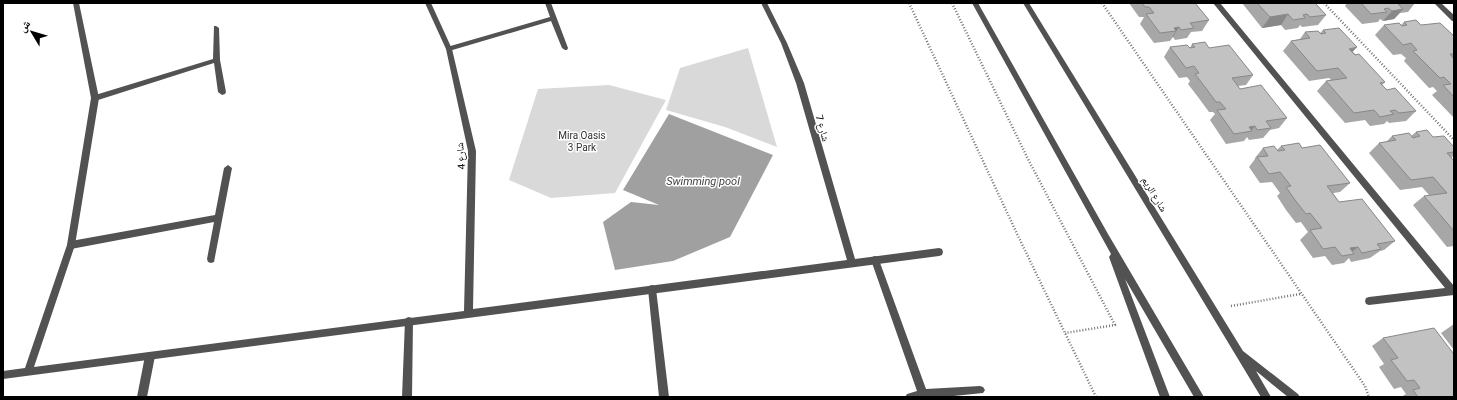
<svg xmlns="http://www.w3.org/2000/svg" width="1457" height="400" font-family="Roboto,'Noto Naskh Arabic',sans-serif">
<style>
.green{fill:#d9d9d9}
.water{fill:#a0a0a0}
.lines{fill:none;stroke-linecap:round;stroke-linejoin:round}
.path{stroke:#747474;stroke-width:2.5;stroke-dasharray:1 2;stroke-linecap:butt}
.service{fill:#525252;fill-rule:evenodd}
.minor{fill:#525252;fill-rule:evenodd}
.tertiary{fill:#525252;fill-rule:evenodd}
.wall{fill:#a7a7a7}
.shaded-wall{fill:#888}
.building{fill:#c2c2c2;stroke:#888}
.labels{text-anchor:middle;stroke-width:3;stroke-linejoin:round;paint-order:stroke}
.street-label{font-size:10px;fill:#000;stroke:#fff}
.park-label{font-size:10px;fill:#303030;stroke:#fff}
.water-label{font-size:11px;font-style:italic;fill:#414141;stroke:#fff}
</style>
<rect width="100%" height="100%" fill="#fff"/>
<g class="green">
<path d="M748,48L777,147L725,127L666,110L680,68Z"/>
<path d="M609,85L666,100L615,193L551,198L509,180L538,89Z"/>
</g>
<path class="water" d="M669,114L773,155L730,237L673,261L615,270L603,222L631,202L659,205L623,190Z"/>
<g class="lines">
<g class="path">
<path d="M909,3L1019,238L1096,397"/>
<path d="M952,3L1028,159L1115,325L1065,333"/>
<path d="M1102,3L1365,386L1369,397"/>
<path d="M1324,3L1454,140"/>
<path d="M1231,306L1300,294"/>
</g>
<g class="service">
<path d="M545,3H551L568,48L567,50H565L562,48L551,21L449,51L446,49L447,47L550,17Z"/>
<path d="M214,26H216L219,28L220,60L226,92L225,94L222,95L218,92L214,63L95,101L92,100L91,98L92,96L213,59Z"/>
<path d="M228,165L232,168L214,262L211,263L208,262L207,259L214,222L71,249L68,247L67,245L68,243L71,241L215,215L224,168Z"/>
<path d="M875,256L878,257L879,260L926,389L980,386L983,387L985,390L983,393L944,397H905L907,394L917,391L871,260L872,257Z"/>
<path d="M652,285L655,286L656,289L669,397H659L648,289L649,286Z"/>
<path d="M409,317L412,318L413,321L412,397H402L405,321L406,318Z"/>
<path d="M150,352L153,353L155,356L147,397H137L145,356L147,353Z"/>
</g>
<g class="minor">
<path d="M73,3H79L99,98L75,245L34,367L464,311L468,151L446,49L425,3H431L452,49L476,151L473,309L847,260L796,83L781,43L761,3H767L787,43L804,83L855,259L939,248L942,249L943,252L942,255L939,256L3,379V371L25,368L67,245L91,98Z"/>
<path d="M1213,3H1220L1454,286V295L1369,305L1366,304L1365,301L1366,298L1369,297L1445,288Z"/>
<path d="M1434,3H1441L1454,15V21H1452Z"/>
</g>
<g class="tertiary">
<path d="M972,3H978L1108,234L1204,397H1194L1125,279L1170,397H1160L1109,257L1111,254Z"/>
<path d="M1023,3H1029L1243,351L1298,394L1300,397H1288L1256,371L1271,397H1261Z"/>
</g>
</g>
<g class="wall">
<path d="M1129,3H1195L1209,20L1202,31L1191,32L1187,38L1175,40L1173,37L1170,41L1154,43L1140,24L1144,17H1139Z"/>
<path d="M1242,3H1315L1326,15L1318,25L1302,27L1300,25L1298,28L1285,30L1281,25L1262,28Z"/>
<path d="M1347,3H1415L1408,12L1400,13L1394,19L1383,21L1380,19L1378,22L1362,24L1345,6Z"/>
<path d="M1404,22L1421,25L1454,36V118L1432,95L1437,91L1433,87L1429,88L1404,61L1406,58L1401,54L1393,55L1375,35L1384,25H1401Z"/>
<path d="M1323,30L1353,52L1385,82L1382,85L1387,90L1416,111L1406,121L1389,123L1387,121L1384,124L1370,126L1365,120L1345,123L1317,91L1326,81L1331,80L1329,78L1309,81L1283,51L1291,41L1300,39L1305,32L1320,33Z"/>
<path d="M1192,44L1209,48L1253,75L1246,85L1238,86L1240,89L1287,118L1279,128L1270,130L1263,138L1249,140L1247,137L1244,141L1226,144L1210,120L1215,114L1213,112H1209L1198,97L1188,84L1190,81L1187,77L1179,78L1164,57L1170,47L1190,48Z"/>
<path d="M1416,132L1433,137L1454,147V155L1451,158L1454,161V246L1447,247L1413,205L1424,196L1429,195L1422,187L1400,190L1369,153L1379,143L1386,142L1392,136H1411Z"/>
<path d="M1281,146L1302,148L1350,183L1340,192L1333,193L1339,202L1395,241L1384,250L1380,251L1370,258L1351,262L1349,258L1344,263L1332,265L1325,256L1313,258L1300,240L1308,232L1301,222L1296,223L1286,210L1277,196L1280,193L1272,182L1260,183L1249,167L1255,159V158L1263,148L1277,150Z"/>
<path d="M1454,324V350L1441,333Z"/>
<path d="M1383,338L1454,397H1401L1406,394L1401,387L1394,389L1379,367L1384,364L1372,346Z"/>
</g>
<g class="shaded-wall">
<path d="M1403,9L1394,19L1383,21L1392,11Z"/>
<path d="M1288,14L1281,25L1262,28L1270,17Z"/>
<path d="M1179,27L1173,37H1172L1176,31L1174,28Z"/>
<path d="M1357,47L1348,57L1349,49Z"/>
<path d="M1255,126L1251,131L1249,127Z"/>
<path d="M1358,247L1348,255L1350,248Z"/>
</g>
<g class="building">
<path d="M1142,3H1195L1209,20L1190,23L1194,28L1181,30L1179,27L1174,28L1176,31L1160,33L1146,14L1154,13L1149,7H1145Z"/>
<path d="M1257,3H1315L1326,15L1310,17L1307,14L1303,15L1305,18L1293,20L1288,14L1270,17Z"/>
<path d="M1361,3H1406L1398,4L1403,9L1392,11L1388,8L1384,9L1387,12L1371,14Z"/>
<path d="M1416,20L1421,25L1440,23L1454,36V54H1450L1454,59V97L1443,85L1451,84L1444,77L1440,78L1413,51L1417,50L1411,43L1403,45L1384,25L1399,23L1402,26L1407,25L1404,22Z"/>
<path d="M1339,28L1357,47L1349,49L1355,55L1359,54L1385,82L1380,83L1387,90L1395,88L1416,111L1399,113L1395,110L1390,111L1394,114L1380,117L1374,110L1354,113L1326,81L1347,78L1338,68L1317,71L1291,41L1310,38L1305,32L1318,31L1321,34L1326,33L1323,30Z"/>
<path d="M1205,42L1209,48L1229,45L1253,75L1232,78L1240,89L1261,85L1287,118L1266,121L1271,128L1257,130L1255,126L1249,127L1252,131L1234,134L1217,110L1226,109L1220,102H1216L1205,87L1195,74L1199,73L1194,66L1186,68L1170,47L1187,45L1190,48L1195,47L1192,44Z"/>
<path d="M1427,130L1433,137L1444,136L1454,147V152L1447,153L1454,161V231L1424,196L1447,193L1433,177L1411,180L1379,143L1396,140L1392,136L1409,133L1413,138L1420,136L1416,132Z"/>
<path d="M1299,143L1302,148L1320,145L1350,183L1327,186L1339,202L1362,199L1395,241L1377,244L1381,249L1362,253L1358,247L1350,248L1354,254L1342,256L1335,247L1323,249L1310,230L1322,228L1310,213L1306,214L1295,200L1286,187L1291,186L1280,172L1269,174L1257,157L1268,156L1263,148L1274,146L1278,151L1285,150L1281,146Z"/>
<path d="M1434,328L1453,353H1454V397H1418L1413,390L1420,388L1414,380L1407,381L1391,360L1398,358L1383,338Z"/>
</g>
<g class="labels">
<g class="street-label">
<text transform="translate(823 128) rotate(74)" y="4">شارع 7</text>
<text transform="translate(460 156) rotate(-94)" y="4">شارع 4</text>
<text transform="translate(1155 194) rotate(59)" y="4">شارع الريم</text>
</g>
<g class="park-label">
<text x="582" y="139">Mira Oasis<tspan x="582" dy="12">3 Park</tspan></text>
</g>
<g class="water-label">
<text x="703" y="185">Swimming pool</text>
</g>
</g>
<rect width="1457" height="400" fill="none" stroke="#000000" stroke-width="8"/>
<g transform="translate(32 32) rotate(308)" stroke="#ffffff" stroke-width="3" paint-order="stroke">
<path d="M0-3L7 15L0 10L-7 15Z" fill="#000000"/>
<text y="-6" font-size="11" font-weight="bold" text-anchor="middle" fill="#000000">ش</text>
</g>
</svg>
